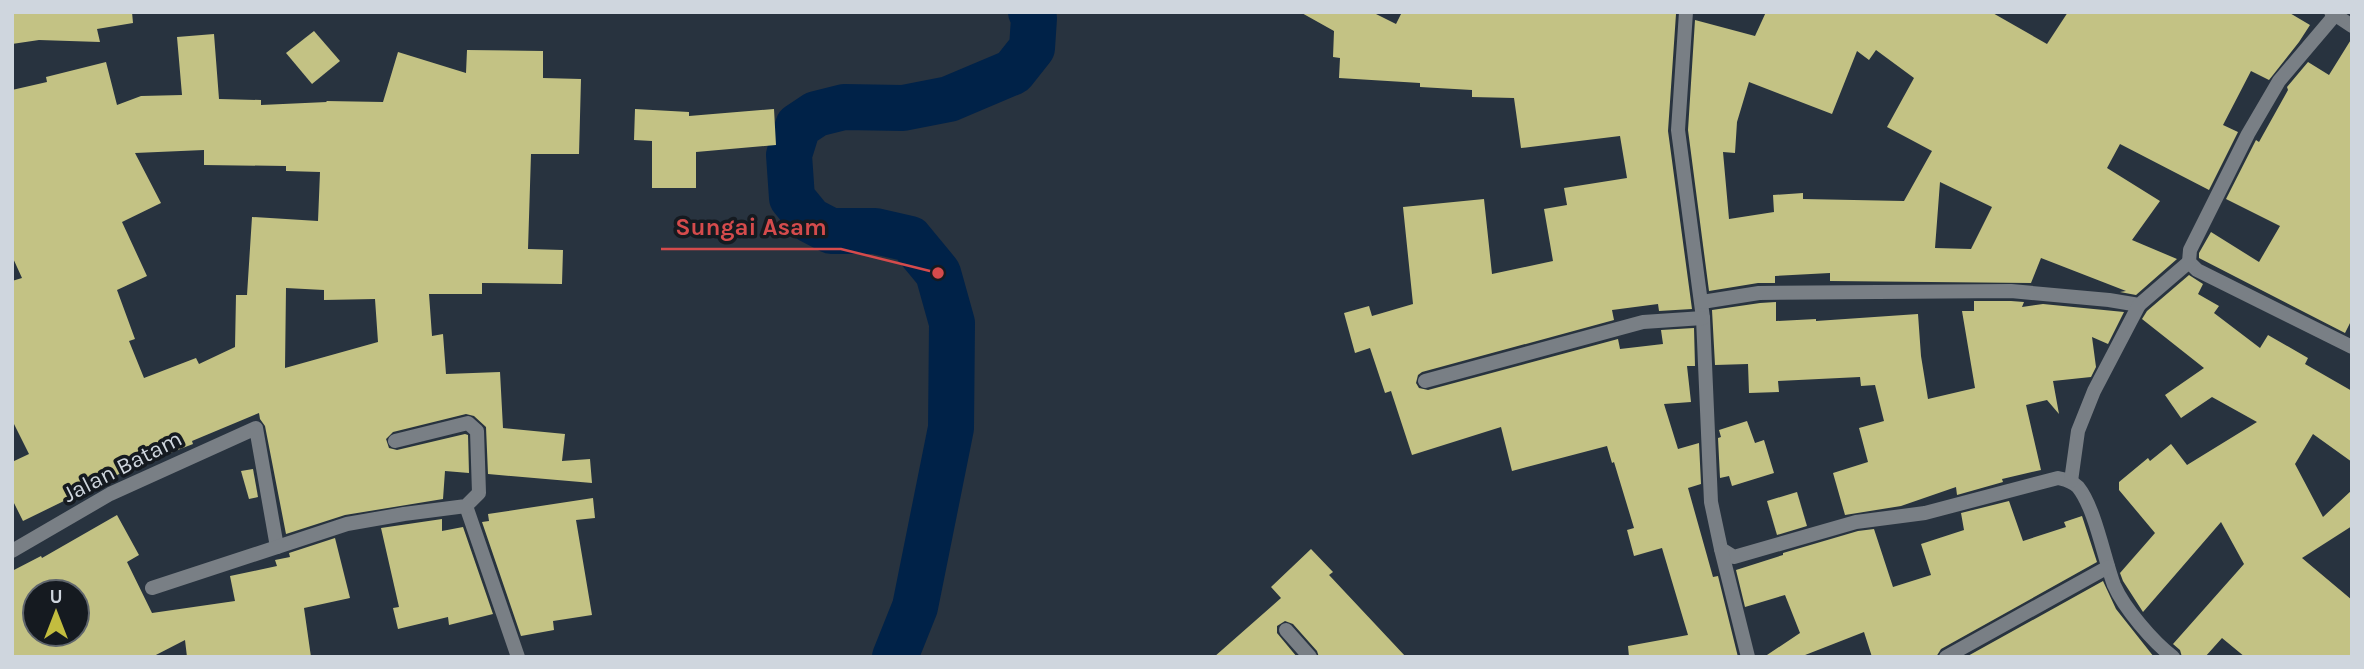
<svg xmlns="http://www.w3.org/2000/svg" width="2364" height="669" font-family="Karla,sans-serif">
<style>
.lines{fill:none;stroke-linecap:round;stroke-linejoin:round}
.river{stroke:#002248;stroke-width:46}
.building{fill:#c3c284;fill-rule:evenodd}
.street{stroke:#797f85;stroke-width:14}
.labels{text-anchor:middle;stroke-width:7;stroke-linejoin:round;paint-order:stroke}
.street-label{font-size:23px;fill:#cfd6de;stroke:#151a20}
.leader{fill:none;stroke:#d54b4c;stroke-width:2.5}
.callout-dot{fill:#d54b4c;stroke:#151a20;stroke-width:2.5}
.callout-label{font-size:24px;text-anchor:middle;font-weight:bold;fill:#d54b4c;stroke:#151a20;stroke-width:7;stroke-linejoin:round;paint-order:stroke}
</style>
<rect width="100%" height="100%" fill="#28333f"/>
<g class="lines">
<path class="river" d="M895,657L915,607L951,428L952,323L938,273L910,239L875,231H831L810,220L792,198L789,155L798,126L816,114L844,107L903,108L949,99L1013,72L1032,48L1034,18L1031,12"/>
</g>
<g class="building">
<path d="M12,12H132L133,23L97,29L100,42L39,40L12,44Z"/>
<path d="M1300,12H1372L1396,24L1402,12H1669L1676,14L1668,131L1692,309L1659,311L1658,304L1612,310L1614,320L1422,372L1418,375L1416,383L1419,388L1428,390L1618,339L1620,349L1663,344L1661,330L1694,328L1695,366H1687L1691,402L1664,404L1678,449L1699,443L1701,484L1688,488L1713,577L1718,576L1738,657H1629L1628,646L1688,635L1662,548L1634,556L1627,530L1634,528L1614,462L1612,463L1607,446L1512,471L1501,427L1412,455L1391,391L1385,393L1370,348L1355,353L1344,313L1369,306L1372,316L1413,304L1403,207L1484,199L1492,274L1553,261L1544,209L1567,205L1564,188L1627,178L1620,136L1521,148L1514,98L1472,97V90L1420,87V83L1339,78L1340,58L1333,57L1334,31Z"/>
<path d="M1766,12H1991L2047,44L2068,12H2288L2310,25L2299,42L2269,80L2251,71L2223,125L2238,132L2209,190L2120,144L2107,168L2160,201L2132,240L2177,259L2136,295L2120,292L2126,291L2041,258L2031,283L1830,281V273L1775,276V283H1758L1709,291L1688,130L1695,20L1755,36ZM1876,50L1914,78L1887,127L1932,151L1904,201L1803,199V193L1773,195L1774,212L1729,219L1723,152L1735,153L1737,122L1749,82L1832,114L1857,51L1869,60ZM1940,182L1992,207L1971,249L1935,248Z"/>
<path d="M314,31L340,61L312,84L286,53Z"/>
<path d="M214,34L219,99L261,100V105L327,102L326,101L383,102L398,52L466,73L467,50L543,51V78L581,79L579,154H531L528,249L563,250L562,284L482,283V294H429L432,336L443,334L446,374L500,372L503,428L565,434L562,461L590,459L592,483L488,474L486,427L474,416L466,414L393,432L386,439L389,448L397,450L465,434L468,435L469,473L445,471L443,499L345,515L286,534L265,426L260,419L259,413L192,441L193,444L157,458L156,456L23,521L12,499V462L29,454L12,420V281L22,278L12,256V90L47,82L46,77L106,62L117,105L141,96L182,95L177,37ZM204,150V165L286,166V171L320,172L318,221L252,217L247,295H236L235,347L199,364L196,358L144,378L129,341L135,339L117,290L147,276L122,222L161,203L135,153ZM286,288L324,290V300L375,299L378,342L285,368Z"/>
<path d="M2352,38V319L2345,333L2199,258V253L2211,232L2259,262L2280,226L2226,199L2256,140L2259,142L2288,90L2287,87L2308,62L2329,75Z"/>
<path d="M635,109L689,112V116L774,109L776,145L696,152V188H652V141L634,140Z"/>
<path d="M2189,275L2203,284L2198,294L2219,306L2214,313L2260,348L2268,335L2308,358L2305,364L2352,391V462L2313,434L2295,464L2323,517L2352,490V526L2302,558L2352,600V657H2245L2222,638L2205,657H2182L2180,650L2173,644L2244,564L2221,522L2143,612L2123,581L2120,573L2155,533L2119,490V482L2148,458L2150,461L2171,444L2187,465L2257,422L2212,397L2181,418L2165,395L2204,368L2142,319L2147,311Z"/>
<path d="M1974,301H2011L2024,302L2022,307L2043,304L2124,312L2108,344L2092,337L2096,367L2091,377L2053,381L2059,414L2047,400L2026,405L2041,470L2002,479L2003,482L1957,495L1956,487L1901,506L1845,515L1833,473L1868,462L1859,428L1884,421L1875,385L1861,386L1860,377L1778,381L1779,392L1749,393L1748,364L1715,365L1712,310L1760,303L1776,302V321L1816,319V321L1918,314L1921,356L1928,399L1975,388L1962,311H1974Z"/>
<path d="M1747,421L1755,443L1764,440L1774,473L1732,486L1729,476L1720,478L1718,438L1721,437L1719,430Z"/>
<path d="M253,469L258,497L249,499L241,471Z"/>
<path d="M1797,492L1807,526L1777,535L1767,501Z"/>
<path d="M593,498L595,518L576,520L592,615L553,621L554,630L521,636L482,522L489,521L488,514Z"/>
<path d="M2009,501L2023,541L2066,527L2064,522L2082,516L2097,562L1941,649L1936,657H1872L1864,632L1800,657H1764L1800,633L1785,595L1745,607L1736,570L1783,555V553L1858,531L1874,529L1893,587L1931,575L1921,544L1964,530L1961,513Z"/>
<path d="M117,515L139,555L127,562L152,613L235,601L230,576L277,566L275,560L290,557L289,553L335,538L350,598L304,608L311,657H187L185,640L152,657H12V571L41,556L42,558ZM35,592H77V634H35Z"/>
<path d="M442,519V531L463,527L493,614L449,625L448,617L398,629L393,608L399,607L381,528Z"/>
<path d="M1311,549L1333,572L1329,575L1406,657H1319L1317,651L1293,624L1285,621L1277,626V633L1297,657H1214L1281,598L1271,587Z"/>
<path d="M2103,581L2116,609L2154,657H1966Z"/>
</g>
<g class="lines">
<g class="street">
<path d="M1686,12L1678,130L1703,318L1711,502L1721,549L1734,557L1856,522L1925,513L2058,478C2066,480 2072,481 2078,487C2095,508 2104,558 2114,585C2124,608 2153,642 2173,657"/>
<path d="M2331,12L2352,26"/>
<path d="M2335,15L2279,81L2248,134L2190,250L2189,262L2197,270L2352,347"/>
<path d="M1702,302L1759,293L2011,291L2109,300L2139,305L2189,262"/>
<path d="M1425,381L1643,322L1703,318"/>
<path d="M2071,481L2078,431L2094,391L2139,305"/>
<path d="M466,506L518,657"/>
<path d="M1721,549L1748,657"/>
<path d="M12,551L110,494L256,428L277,547"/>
<path d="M152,588L347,524L404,514L466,506L479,493L477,431L468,423L395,441"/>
<path d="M1286,630L1310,657"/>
<path d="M1946,657L2108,567"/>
</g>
</g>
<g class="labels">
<g class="street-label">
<text transform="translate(122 466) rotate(-27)" y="8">Jalan Batam</text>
</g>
</g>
<path class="leader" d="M938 273L841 249H661"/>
<circle class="callout-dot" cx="938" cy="273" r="7"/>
<g class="callout-label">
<text x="751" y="235">Sungai Asam</text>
</g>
<rect width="2364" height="669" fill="none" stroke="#cfd6de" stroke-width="28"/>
<g transform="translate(56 613)"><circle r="33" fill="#151a20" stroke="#5f656c" stroke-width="2"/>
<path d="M0-5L12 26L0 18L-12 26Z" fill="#c3bd3f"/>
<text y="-10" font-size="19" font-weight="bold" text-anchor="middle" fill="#cfd6de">U</text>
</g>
</svg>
